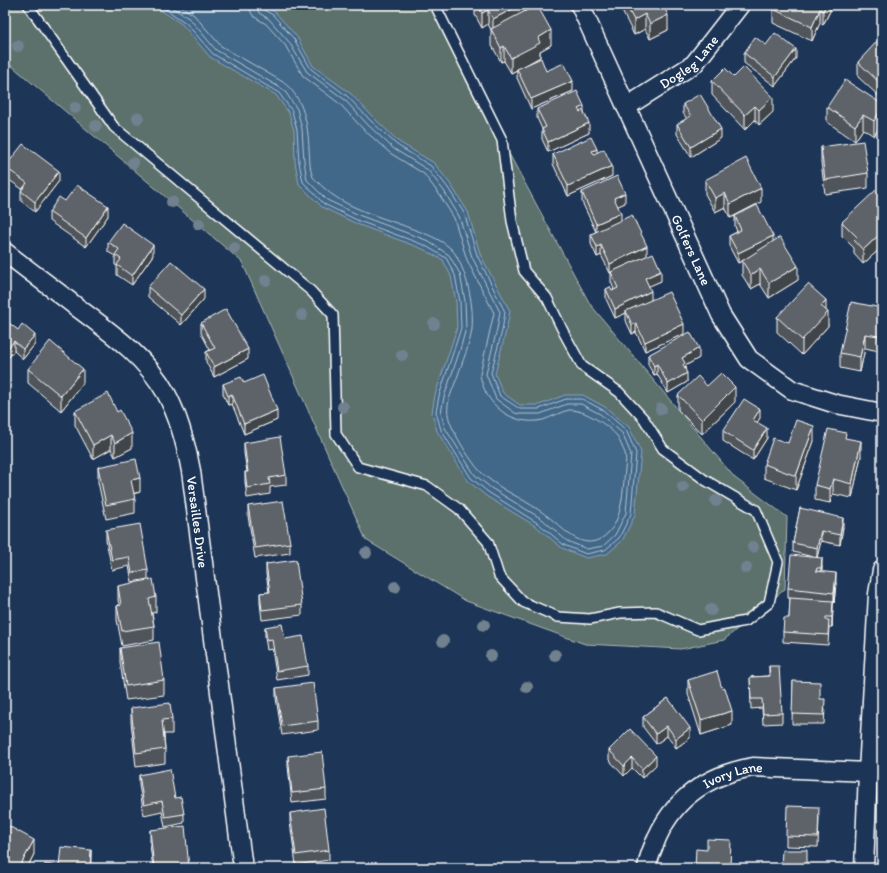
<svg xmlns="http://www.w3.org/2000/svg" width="887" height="873" font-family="Itim,sans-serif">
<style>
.grass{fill:#5c716c;stroke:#aeb8b6}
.water{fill:#426889;stroke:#8ea4b8}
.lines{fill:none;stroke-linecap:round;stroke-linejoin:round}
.shore{stroke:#b3c3d0;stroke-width:1}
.lane-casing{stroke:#fff;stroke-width:12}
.street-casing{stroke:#fff;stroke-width:21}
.lane{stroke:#1d3557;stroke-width:9}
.street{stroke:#1d3557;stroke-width:18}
.tree{fill:#71818f}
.wall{fill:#50555a;stroke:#fff}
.shaded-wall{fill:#41454a;stroke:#fff}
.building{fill:#5d6369;stroke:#fff}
.labels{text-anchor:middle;stroke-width:4;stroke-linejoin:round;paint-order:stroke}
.street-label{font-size:14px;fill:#fff;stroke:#1d3557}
</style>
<rect width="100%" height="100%" fill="#1d3557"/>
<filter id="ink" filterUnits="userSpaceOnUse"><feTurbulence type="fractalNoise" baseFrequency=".025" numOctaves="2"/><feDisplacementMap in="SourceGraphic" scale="8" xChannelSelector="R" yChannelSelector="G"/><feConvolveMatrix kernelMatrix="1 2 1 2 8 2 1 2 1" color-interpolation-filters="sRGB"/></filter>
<g filter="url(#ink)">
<path class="grass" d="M5,5H429L590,304L735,478L787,517L785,589L724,640L681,649L585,644L466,601L366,540L242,262L5,60Z"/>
<path class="water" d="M153,5H261L275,12L297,37L313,66L350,93L374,118L399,142L434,163L451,185L468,212L480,254L510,311L506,331L495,374L503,393L520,405H539L565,395H583L605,407L629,427L641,452L635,515L622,541L607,554L586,558L562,548L537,527L486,496L468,481L437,431L432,413L435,395L457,328L456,302L451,276L443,260L423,249L357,224L322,207L299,184L295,162L294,131L289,113L276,95L210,57L183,25Z"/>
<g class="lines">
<g class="shore">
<path d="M159,5L186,23L213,54L279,93L292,111L297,130L299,162L303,182L324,204L359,221L424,245L446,258L455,275L460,302L461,328L439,396L436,412L441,430L471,478L488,492L539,524L564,545L586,554L605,550L619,538L631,514L636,453L626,430L603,410L582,399H566L539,409H520L500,396L491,373L502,331L505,312L477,255L464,213L448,188L431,166L397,145L371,121L347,96L311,69L294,39L273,15L262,9L261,5"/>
<path d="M168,5L190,19L216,50L284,90L297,109L302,129L304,161L307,180L327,200L361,216L426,240L449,255L460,274L465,301L466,328L460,350L444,397L441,413L445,428L475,475L491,488L542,519L567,541L587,549L603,546L615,535L626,513L631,454L622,433L600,414L581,404H567L540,414H520L515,413L496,399L486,374L497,329L500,312L472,257L459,216L444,191L428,170L394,149L368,125L344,99L307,72L289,42L269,19L259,13L256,5"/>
<path d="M179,5L194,15L221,46L283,82C304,98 308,125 309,149C310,157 309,169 313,177C315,180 320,184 323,187C342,206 377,216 402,225C419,232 448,239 457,257C468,277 474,306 472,329C470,345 462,362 457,378C453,389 446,402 448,414C449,427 470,460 479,470C486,478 496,484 505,490C523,500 541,510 556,523C571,537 589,552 608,533C621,520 622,499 624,481C624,473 627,461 625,453C623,449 620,441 617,436C608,425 584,409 569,410C560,412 552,417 543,420C512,427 484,404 480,374L494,313L467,260L454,218L439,194L424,174L390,153L363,129L340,104L303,76L285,45L266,24L253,16L250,10V5"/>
</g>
<g class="lane-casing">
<path id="lane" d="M28,5L114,127L311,291L333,315L336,434L358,467L427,486L459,509L488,542L499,576L523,602L558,617L590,619L620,613L656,612L698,630L746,621L769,603L778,562L756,510L705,480L663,449L644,419L619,392L582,366L564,333L547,298L524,271L512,221L502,140L435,5"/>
</g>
<g class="street-casing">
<g id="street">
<path id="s1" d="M580,5L721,315L749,359L792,390L836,404L882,413"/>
<path id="s2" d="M626,107L694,64L740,5"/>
<path id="s3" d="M5,252C29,271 54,289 78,308C110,332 146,357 166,393C179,417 186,444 191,471L243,868"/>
<path id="s4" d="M647,868C648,860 651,852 654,845C671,800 707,775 753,767L868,772"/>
<path d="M864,868L868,772L878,594L882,570"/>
</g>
</g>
<use href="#lane" class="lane"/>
<use href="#street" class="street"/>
</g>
<g class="tree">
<circle cx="18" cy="46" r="6"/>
<circle cx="75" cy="108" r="6"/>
<circle cx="138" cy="118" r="6"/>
<circle cx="96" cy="126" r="6"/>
<circle cx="133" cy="163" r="6"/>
<circle cx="172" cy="202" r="6"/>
<circle cx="199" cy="224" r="6"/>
<circle cx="234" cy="248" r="6"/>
<circle cx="266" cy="280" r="6"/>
<circle cx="302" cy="315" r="6"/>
<circle cx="434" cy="324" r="6"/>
<circle cx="402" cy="355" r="6"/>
<circle cx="343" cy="407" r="6"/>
<circle cx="661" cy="409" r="6"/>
<circle cx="683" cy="487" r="6"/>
<circle cx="716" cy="501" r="6"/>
<circle cx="753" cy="547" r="6"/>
<circle cx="366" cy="553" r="6"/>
<circle cx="746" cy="568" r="6"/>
<circle cx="395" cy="587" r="6"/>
<circle cx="711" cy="610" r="6"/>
<circle cx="484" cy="625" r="6"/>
<circle cx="443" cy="641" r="6"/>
<circle cx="555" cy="655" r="6"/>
<circle cx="491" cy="656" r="6"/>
<circle cx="527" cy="687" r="6"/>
</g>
<g class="wall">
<path d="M475,5H535L551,45L540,51V57L529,63L546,71L573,91L531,109L517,78V70L511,73L504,61L501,62L491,44V30L488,24L482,28L475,15Z"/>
<path d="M619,5H663L668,30L650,39L645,29L634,35Z"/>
<path d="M830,5V11L823,25L820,23L812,41L773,23V9Z"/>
<path d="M882,39V99L858,77V62Z"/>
<path d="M766,45L796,58L775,86L744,63V53Z"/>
<path d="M734,77L773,112L759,125L755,120L745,130L712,95V81Z"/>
<path d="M683,104L721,138L691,157L677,134V124L687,119L683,113Z"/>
<path d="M882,104V123L874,136L863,129L855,141L827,122V107Z"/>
<path d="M537,109L584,113L589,133L548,152L542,139V129L537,118Z"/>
<path d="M821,147L868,173V188L825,194L821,162Z"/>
<path d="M597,152L612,176L568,196L553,164V154Z"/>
<path d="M5,167L59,181L35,212L21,201V191L22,189L5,177Z"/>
<path d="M705,180L761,202L744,211L773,242L798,280L769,298L760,284L751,289L742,275V261L738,263L729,246V236L737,232L735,226V216L730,218L725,207L715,212L705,194Z"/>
<path d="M582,192L625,203L617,206L621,220L647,255L661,281L648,286L651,300L684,334L645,351L636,332L632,334L626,321V313L615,318L606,299V289L612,291L614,289L611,282V273H610L601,255L597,257L591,244V234L596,232L582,202Z"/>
<path d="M882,196V247L863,264L854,254V248L842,236V222Z"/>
<path d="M65,201L108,216L86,247L49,221V212Z"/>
<path d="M108,242L153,255L132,285L117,275V266L115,265V256L108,252Z"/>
<path d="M148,287L204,299L181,325L148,297Z"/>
<path d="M882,308V335L879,351L865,348L860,372L840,368V353Z"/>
<path d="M826,310L828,326L802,355L777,332V317Z"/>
<path d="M5,320L35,344L23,359L14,351Z"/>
<path d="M201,323L248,359L214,377L206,362V352L210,350L201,333Z"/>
<path d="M648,355L699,358L685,366L687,382L668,393L657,374L654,375L648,365Z"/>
<path d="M28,369L83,383L61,411L28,383Z"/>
<path d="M244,383L277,420L244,434L232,404L228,405L223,394V384Z"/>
<path d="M707,386L735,402L702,434L678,410V395Z"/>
<path d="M75,411L117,412L132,448L115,457L111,449L93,459L75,425Z"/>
<path d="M760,418L757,422L767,438L753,460L723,441V431Z"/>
<path d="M814,441L796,490L764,478V464L788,443Z"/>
<path d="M244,443L286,475V485L270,487V494L247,498L245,482V472H247L244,453Z"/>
<path d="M861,456L852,498L833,494L830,503L815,500V485Z"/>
<path d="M98,467L140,492L133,494L135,499V513L106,519L98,482Z"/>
<path d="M248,506L290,543V553L255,558L248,516Z"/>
<path d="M800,508L843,527L840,545L821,541L817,557L822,567V572L836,583L834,603H833L832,627H829L828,645L783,642V632L789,618L790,598H788V588L813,557L793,552V543Z"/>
<path d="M106,530L148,570V579L132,582L129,566L112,570L106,540Z"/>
<path d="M266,564L302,605V615L262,620L260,603V593L269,592L266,574Z"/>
<path d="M118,586L156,597V612L152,613L154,626V640L122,646L117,620V606H119L118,600Z"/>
<path d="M265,627L285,639L308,666V675L277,680L272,649L267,650L265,637Z"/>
<path d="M120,648L164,680V695L126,700L120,662Z"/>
<path d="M769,666L782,713V723L763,724L762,708L751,709L750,677L769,676Z"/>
<path d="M688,680L732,725L701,735L688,694Z"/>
<path d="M793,681L820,699L825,709L824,724H792Z"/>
<path d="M276,688L318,721V730L282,735L276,698Z"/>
<path d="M668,698L690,738L676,748L667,736L656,744L643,727V717Z"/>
<path d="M131,708L172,719V734H164L165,749V763L136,767L131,722Z"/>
<path d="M609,750L656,765L642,778L632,768L624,776L609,760Z"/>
<path d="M288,756L326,789V799L292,803L288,766Z"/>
<path d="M139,775L175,798L184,814V823L165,827L162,811L144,815L139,785Z"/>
<path d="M290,813L329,850V860L296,865L290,822Z"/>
<path d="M819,817L818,847L786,846V836Z"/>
<path d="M5,824L34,854L27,868H5Z"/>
<path d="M150,830L189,868H153L150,845Z"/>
</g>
<g class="shaded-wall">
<path d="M520,5H535V11L493,33V19Z"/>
<path d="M826,5H830V11L823,25V11Z"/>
<path d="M820,9V23L812,41V27Z"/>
<path d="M488,10V24L482,28V13Z"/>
<path d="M645,14V29L634,35V20Z"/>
<path d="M668,15V30L650,39V24Z"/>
<path d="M551,30V45L540,51V57L517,70V69V70L511,73V58L538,38Z"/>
<path d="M504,46V61L501,62V48Z"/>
<path d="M796,49V58L775,86V77Z"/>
<path d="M573,81V91L531,109V99Z"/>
<path d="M773,97V112L759,125V110Z"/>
<path d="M584,106V116L578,118V109Z"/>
<path d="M755,106V120L745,130V115Z"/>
<path d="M882,108V123L874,136V121Z"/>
<path d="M863,115V129L855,141V126Z"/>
<path d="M589,123V133L548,152V142Z"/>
<path d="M721,129V138L691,157V147Z"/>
<path d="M6,138V148L5,149V140Z"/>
<path d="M597,149V159L592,161V151Z"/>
<path d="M612,166V176L568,196V186Z"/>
<path d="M59,171V181L35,212V202Z"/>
<path d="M761,188V202L730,218V204Z"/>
<path d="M625,193V203L614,208V198Z"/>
<path d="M725,193V207L715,212V198Z"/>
<path d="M108,206V216L86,247V238Z"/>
<path d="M621,213V222L596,234V224Z"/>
<path d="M882,232V247L863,264V250Z"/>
<path d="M773,236V245L738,263V253Z"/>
<path d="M153,245V255L132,285V276Z"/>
<path d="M601,245V255L597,257V247Z"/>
<path d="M647,246V256L610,273V264Z"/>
<path d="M798,266V280L769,298V283Z"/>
<path d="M760,269V284L751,289V275Z"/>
<path d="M661,271V281L645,288V278Z"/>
<path d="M204,289V299L181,325V315Z"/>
<path d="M651,291V301L626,311V313L615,318V309Z"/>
<path d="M826,300V314L828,312V326L802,355V340L821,306Z"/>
<path d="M882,320V335L879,351V336Z"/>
<path d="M636,323V332L632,334V325Z"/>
<path d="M684,324V334L645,351V342Z"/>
<path d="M865,334V348L860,372V357Z"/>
<path d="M35,335V344L23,359V349Z"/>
<path d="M14,341V351L5,362V352Z"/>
<path d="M699,348V358L685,366V373L683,375L682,358Z"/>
<path d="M248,349V359L214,377V367Z"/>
<path d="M657,364V374L654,375V366Z"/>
<path d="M83,369V383L61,411V396Z"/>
<path d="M687,373V382L668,393V384Z"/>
<path d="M735,387V402L702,434V420Z"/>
<path d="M232,394V404L228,405V396Z"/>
<path d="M760,409V418L753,429V420Z"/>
<path d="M277,410V420L244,434V424Z"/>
<path d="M814,426V441L796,490V476Z"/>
<path d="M767,428V438L753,460V450Z"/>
<path d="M132,433V448L115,457V443Z"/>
<path d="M111,435V449L93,459V445Z"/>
<path d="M861,441V456L852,498V484Z"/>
<path d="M140,478V492L131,494V480Z"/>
<path d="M833,479V494L830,503V489Z"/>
<path d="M843,518V527L840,545V535Z"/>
<path d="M821,531V541L817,558V548Z"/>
<path d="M822,558V567L821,578V568Z"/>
<path d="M836,573V583L834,603V593Z"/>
<path d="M833,601V610L832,627V617Z"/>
<path d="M732,711V725L701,735V720Z"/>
<path d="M667,726V736L656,744V734Z"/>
<path d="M690,728V738L676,748V739Z"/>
<path d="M656,756V765L642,778V769Z"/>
<path d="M632,758V768L624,776V766Z"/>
<path d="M34,840V854L27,868H19Z"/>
<path d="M91,850V868H90Z"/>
</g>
<g class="building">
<path d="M477,5H520L493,19L488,10L482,13Z"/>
<path d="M537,5L551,30L538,38L540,43L511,58L504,46L501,48L491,29Z"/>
<path d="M626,5H663L668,15L650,24L645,14L634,20Z"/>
<path d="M775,5H826L823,11L820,9L812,27L773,9Z"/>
<path d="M775,33L796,49L775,77L744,53L755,37L766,45Z"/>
<path d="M881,37L882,39V85L858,62Z"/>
<path d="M541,58L546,71L564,63L573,81L531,99L517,69Z"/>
<path d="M744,67L773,97L759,110L755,106L745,115L712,81L725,68L734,77Z"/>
<path d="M845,80L882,104V108L874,121L863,115L855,126L827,107Z"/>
<path d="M577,91L584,106L578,109L580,112L583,110L589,123L548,142L542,129L546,127L537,109Z"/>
<path d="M700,94L721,129L691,147L677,124L691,116L683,104Z"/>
<path d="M591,137L597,149L592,151L594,154L604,149L612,166L568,186L553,154Z"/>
<path d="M863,141L868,173L825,180L821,147Z"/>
<path d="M23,144L59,171L35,202L21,191L27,183L5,167Z"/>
<path d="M746,158L761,188L730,204L725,193L715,198L705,180Z"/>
<path d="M617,176L625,193L614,198L621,213L596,224L582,192Z"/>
<path d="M77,185L108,206L86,238L49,212L59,197L65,201Z"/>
<path d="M876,190L882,196V232L863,250L854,240L857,237L842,222Z"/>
<path d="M757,205L773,236L738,253L729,236L741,230L735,216Z"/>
<path d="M632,215L647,246L610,264L601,245L597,247L591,234Z"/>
<path d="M122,223L153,245L132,276L117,265L121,259L115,255L119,249L108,242Z"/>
<path d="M780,237L798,266L769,283L760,269L751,275L742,261Z"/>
<path d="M653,253L661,271L645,278L651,291L615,309L606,289L610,287L612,291L618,288L611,272Z"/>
<path d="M171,261L204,289L181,315L148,287Z"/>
<path d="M808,284L826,300L821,306L828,312L802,340L777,317Z"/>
<path d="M669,292L684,324L645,342L636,323L632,325L626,311Z"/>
<path d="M851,302L882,308V320L879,336L865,334L860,357L840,353Z"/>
<path d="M226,309L248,349L214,367L206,352L215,348L201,323Z"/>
<path d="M5,320L18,330L22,324L35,335L23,349L14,341L5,352Z"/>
<path d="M690,332L699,348L682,358L685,363L683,365L687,373L668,384L657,364L654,366L648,355Z"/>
<path d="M50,341L83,369L61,396L28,369Z"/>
<path d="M721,373L735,387L702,420L678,395L698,376L707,386Z"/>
<path d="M263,375L277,410L244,424L232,394L228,396L223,384L241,377L244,383Z"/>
<path d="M108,393L117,412L120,410L132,433L115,443L111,435L93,445L75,411Z"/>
<path d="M744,399L760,409L753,420L767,428L753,450L723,431Z"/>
<path d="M796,420L814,426L796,476L764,464L773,438L788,443Z"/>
<path d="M828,429L846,433L845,438L861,441L852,484L833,479L830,489L815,485Z"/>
<path d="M280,437L286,475L269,478L270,484L247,488L245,472H248L244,443Z"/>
<path d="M136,459L140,478L131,480L135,499L106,505L98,467Z"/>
<path d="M283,501L290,543L255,548L248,506Z"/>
<path d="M800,508L843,518L840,535L821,531L817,548L793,543Z"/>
<path d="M140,524L148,570L132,573L129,557L112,560L106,530Z"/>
<path d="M791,555L822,558L821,568H817L816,571L836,573L834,593L788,588Z"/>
<path d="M296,560L302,605L262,610L260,593L270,592L266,564Z"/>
<path d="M153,579L156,597L149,599L154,626L122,631L117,606L121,605L118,586Z"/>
<path d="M790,598L833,601L832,617H826V620H829L828,635L783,632L784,618H789Z"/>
<path d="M282,624L285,639L303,636L308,666L277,671L272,639L267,640L265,627Z"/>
<path d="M159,642L164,680L126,686L120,648Z"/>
<path d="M769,666H779L782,713L763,714L762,699H751L750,677L770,676Z"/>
<path d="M717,671L722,689L725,688L732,711L701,720L688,680Z"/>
<path d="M793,681L820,682V699H825L824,715L792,714Z"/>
<path d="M313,683L318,721L282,726L276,688Z"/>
<path d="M668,698L690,728L676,739L667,726L656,734L643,717Z"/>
<path d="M170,703L172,719L162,720L165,749L136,753L131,708Z"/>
<path d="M630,729L656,756L642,769L632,758L624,766L609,750Z"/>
<path d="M322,752L326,789L292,793L288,756Z"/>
<path d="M170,769L175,798L181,797L184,814L165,817L162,801L144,805L139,775Z"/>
<path d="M787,806L819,807L818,837L786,836Z"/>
<path d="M324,808L329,850L296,855L290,813Z"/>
<path d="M5,824L34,840L19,868H13L5,863Z"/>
<path d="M185,826L189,868H154L150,830Z"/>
<path d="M707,839L731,840L730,868L695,867L696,849L707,850Z"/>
<path d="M61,847L91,850L90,868H44L45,864L59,866Z"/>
<path d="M782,850H807V865H819V868H781Z"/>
</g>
</g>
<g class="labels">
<g class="street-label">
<text dy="5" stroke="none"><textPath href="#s2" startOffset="78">Dogleg Lane</textPath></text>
<text dy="5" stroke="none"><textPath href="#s1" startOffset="269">Golfers Lane</textPath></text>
<text dy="5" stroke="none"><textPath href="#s3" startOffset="349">Versailles Drive</textPath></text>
<text dy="5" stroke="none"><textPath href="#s4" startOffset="135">Ivory Lane</textPath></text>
</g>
</g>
<rect width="887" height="873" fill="none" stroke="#1d3557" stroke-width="20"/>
<rect x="10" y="10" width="867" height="853" fill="none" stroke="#fff" stroke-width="1.5" filter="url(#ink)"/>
</svg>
